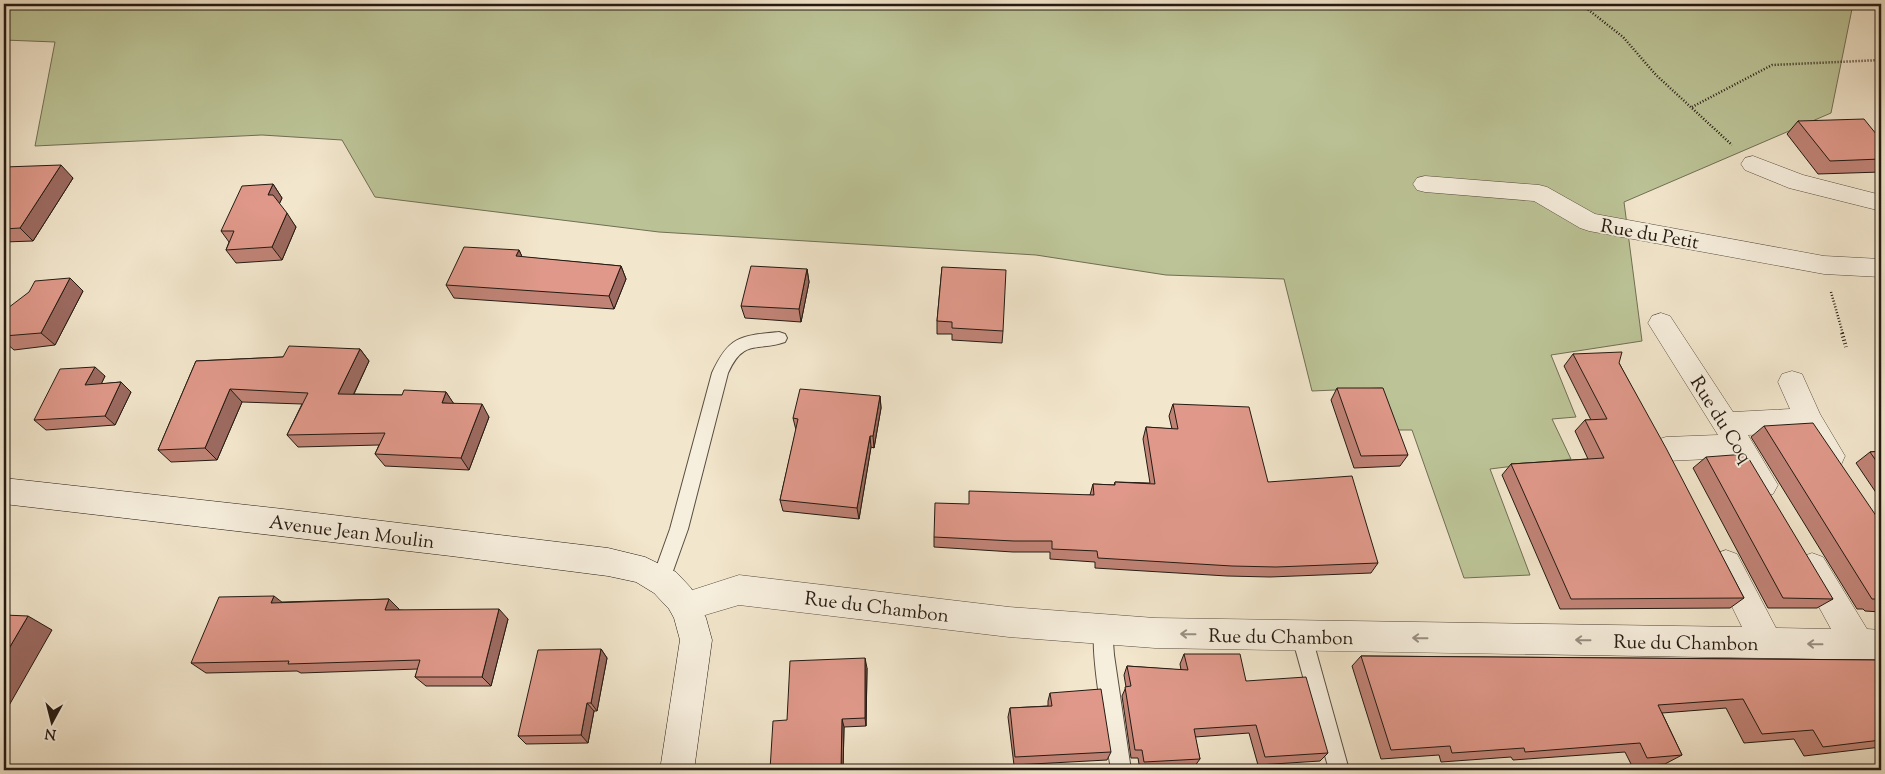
<svg xmlns="http://www.w3.org/2000/svg" width="1885" height="774" font-family="'Sorts Mill Goudy',serif">
<style>
.green{fill:#bcc497;stroke:#706f54}
.lines{fill:none;stroke-linecap:round;stroke-linejoin:round}
.lane-casing{stroke:#584d40;stroke-width:2}
.street-casing{stroke:#584d40;stroke-width:1}
.secondary-casing{stroke:#241a12;stroke-width:1}
.path-far1{stroke:#241a12;stroke-width:2.5;stroke-dasharray:1 2;stroke-linecap:butt}
.path{stroke:#241a12;stroke-width:4;stroke-dasharray:1 2.5;stroke-linecap:butt}
.lane{fill:#f7efde;fill-rule:evenodd}
.street{fill:#f7efde;fill-rule:evenodd}
.secondary{fill:#f7efde;fill-rule:evenodd}
.wall{fill:#c08376;stroke:#241a12}
.shaded-wall{fill:#9c6a60;stroke:#241a12}
.building{fill:#df9889;stroke:#241a12}
.oneway{stroke:#988f82}
.labels{text-anchor:middle;stroke-width:4;stroke-linejoin:round;paint-order:stroke}
.street-label{font-size:19px;fill:#241a12;stroke:#f7efde}
</style>
<rect width="100%" height="100%" fill="#f2e6cc"/>
<filter id="stains"><feTurbulence type="fractalNoise" baseFrequency=".004" numOctaves="4"/><feColorMatrix values="0 0 0 0 .2 0 0 0 0 .09 0 0 0 0 .02 0 0 0 .5 -.17"/></filter>
<radialGradient id="worn" r=".72"><stop offset=".6" stop-color="#630" stop-opacity="0"/><stop offset="1" stop-color="#630" stop-opacity=".3"/></radialGradient>
<path class="green" d="M4,4H1853L1831,113L1624,202L1642,341L1551,355L1576,417L1552,419L1571,459L1490,469L1530,575L1464,578L1412,430H1397L1382,388L1312,391L1284,279L1166,275L1036,255L659,232L375,197L342,140L262,135L35,146L55,42L4,40Z"/>
<g class="lines">
<g class="lane-casing">
<g id="lane">
<path d="M779,332L785,334L787,338L785,342C756,352 744,338 728,373L688,529L668,585L661,587L654,585L652,579L670,529L712,373C729,336 740,336 779,332Z"/>
<path d="M1103,620L1110,623L1112,629L1114,655L1131,770H1111C1107,742 1087,643 1096,623Z"/>
<path d="M1302,628L1309,631L1312,637L1349,770H1329L1292,637L1295,631Z"/>
</g>
</g>
<g class="street-casing">
<g id="street">
<path d="M1753,156L1803,175L1881,195V211L1789,188L1745,170L1741,164L1745,158Z"/>
<path d="M1425,176L1539,185L1547,187L1595,214L1824,256L1881,259V277L1824,274L1589,231L1580,228L1534,201L1425,192L1417,190L1413,184L1417,178Z"/>
<path d="M1661,313L1670,316L1733,412L1790,409L1778,382L1782,374L1792,371L1802,374L1820,414L1845,456L1841,465C1817,473 1812,450 1801,432L1748,435L1778,485L1773,494C1748,503 1743,477 1731,458L1666,461L1656,458L1652,449L1656,440L1666,437L1718,435L1648,323L1652,316Z"/>
<path d="M1726,550L1737,554L1776,628L1831,629L1797,567L1801,557L1812,553L1823,557L1867,629L1881,630V660L1155,648L1009,637L739,605L685,621L674,616L669,606L674,596L739,575L1009,607L1155,618L1742,627L1711,564L1715,554Z"/>
</g>
</g>
<g class="secondary-casing">
<path id="secondary" d="M4,478L283,509L608,548L645,557L676,572L691,588L706,618L712,640L694,770H660L680,640L674,618L669,609L654,593L636,582L608,576L451,556L4,504Z"/>
</g>
<g class="path-far1">
<path d="M1581,4L1623,37L1656,75L1732,145"/>
<path d="M1692,107L1772,65L1881,60"/>
<path d="M1831,292L1843,334"/>
</g>
<path class="path" d="M1842,333L1846,347"/>
<use href="#lane" class="lane"/>
<use href="#street" class="street"/>
<use href="#secondary" class="secondary"/>
</g>
<g class="wall">
<path d="M1798,121L1881,140V172L1818,174L1787,134Z"/>
<path d="M4,167L73,178L33,241L4,242Z"/>
<path d="M273,184L282,198L279,204L296,227L282,260L236,263L226,250L229,242L221,231Z"/>
<path d="M519,250L522,257L621,266L626,279L614,309L454,298L446,285Z"/>
<path d="M942,267L1003,331L1002,343L952,340V334H937V321Z"/>
<path d="M807,269L809,282L801,322L745,318L741,306Z"/>
<path d="M83,291L55,345L14,350L6,343H4V311Z"/>
<path d="M360,349L369,361L354,394L402,395L446,392L453,403L489,417L469,470L385,466L375,454L379,445L298,447L287,435L302,404L242,402L217,460L171,462L158,450L196,361L283,357Z"/>
<path d="M1573,354L1619,363L1744,598L1730,608L1560,609L1502,475L1511,464L1588,459L1575,431L1585,420H1591L1564,366Z"/>
<path d="M105,376L101,384L121,382L131,392L115,425L46,430L34,420Z"/>
<path d="M1337,388L1408,455L1400,466L1354,468L1331,400Z"/>
<path d="M880,396L881,408L874,448L871,447L859,519L783,511L780,500L796,430L793,418Z"/>
<path d="M1173,404L1268,482L1378,563L1371,573L1270,577L1227,576L1095,568V562L1050,559V552H1013L934,547V537L969,504L1090,495L1093,484L1114,485L1115,482L1150,483L1143,439L1146,427L1172,429L1169,416Z"/>
<path d="M1764,426L1881,523V612L1865,611L1863,609H1857L1751,437Z"/>
<path d="M1881,451V500L1856,463L1870,452Z"/>
<path d="M1706,457L1833,599L1817,608H1768L1693,468Z"/>
<path d="M389,599L399,609V610L508,619L491,686H426L415,677L418,669L301,673L297,671L206,673L191,663L282,602Z"/>
<path d="M601,649L607,658L597,711H594L588,743L526,744L518,736Z"/>
<path d="M1184,654L1246,681L1328,753L1320,761L1258,765L1249,733L1195,737L1200,759L1194,767L1140,770L1138,758H1131L1122,696L1126,687L1124,675L1127,666L1181,670L1180,664Z"/>
<path d="M1361,656L1881,660V747L1804,756L1794,739L1744,743L1726,708L1662,713L1682,755L1665,764L1632,766L1625,752L1513,760L1511,757L1441,762L1439,755L1381,759L1352,666Z"/>
<path d="M867,668L866,726L844,727L843,770H770L787,720Z"/>
<path d="M1050,693L1111,752L1107,760L1014,765L1008,717L1010,708L1048,706V701Z"/>
</g>
<g class="shaded-wall">
<path d="M61,165L73,178L33,241L20,228Z"/>
<path d="M273,184L282,198L277,209L268,195Z"/>
<path d="M287,213L296,227L282,260L272,247Z"/>
<path d="M519,250L525,263L516,256Z"/>
<path d="M621,266L626,279L614,309L609,296Z"/>
<path d="M807,269L809,282L801,322L799,309Z"/>
<path d="M70,278L83,291L55,345L41,333Z"/>
<path d="M360,349L369,361L348,406L338,394Z"/>
<path d="M95,367L105,376L96,395L85,385Z"/>
<path d="M121,382L131,392L115,425L105,416Z"/>
<path d="M230,389L242,402L217,460L205,448Z"/>
<path d="M446,392L454,404L442,403Z"/>
<path d="M880,396L881,408L874,448L873,436Z"/>
<path d="M482,404L489,417L469,470L461,458Z"/>
<path d="M870,436L871,447L859,519L857,508Z"/>
<path d="M274,596L287,606L271,603Z"/>
<path d="M389,599L399,609L396,620L385,610Z"/>
<path d="M499,609L508,619L491,686L482,677Z"/>
<path d="M28,616L52,630L7,709L4,707V657Z"/>
<path d="M601,649L607,658L597,711L591,703Z"/>
<path d="M865,658L867,668L866,726L865,718Z"/>
<path d="M587,703L594,711L588,743L581,735Z"/>
<path d="M842,719L844,727L843,770H841Z"/>
</g>
<g class="building">
<path d="M1864,119L1881,140V159L1830,161L1798,121Z"/>
<path d="M61,165L20,228L4,229V167Z"/>
<path d="M273,184L268,195H273L287,213L272,247L226,250L234,231H221L242,186Z"/>
<path d="M464,247L519,250L516,256L621,266L609,296L446,285Z"/>
<path d="M751,266L807,269L799,309L741,306Z"/>
<path d="M942,267L1006,270L1003,331L952,328V322L937,321Z"/>
<path d="M70,278L41,333L4,336V311L29,292L35,281Z"/>
<path d="M289,346L360,349L338,394L402,395L404,390L446,392L442,403L482,404L461,458L375,454L385,433L287,435L308,393L230,389L205,448L158,450L196,361L283,357Z"/>
<path d="M1622,352L1619,363L1666,448L1744,598L1571,599L1511,464L1604,458L1585,420L1607,419L1573,354Z"/>
<path d="M95,367L85,385L121,382L105,416L34,420L60,369Z"/>
<path d="M1337,388H1383L1408,455L1361,456Z"/>
<path d="M800,389L880,396L873,436H870L857,508L780,500L798,419L793,418Z"/>
<path d="M1173,404L1249,407L1268,482L1352,476L1378,563L1276,567L1232,566L1098,558L1097,551L1052,549V541H1014L934,537L935,503L969,504V491L1094,495L1093,484L1115,485V482L1155,484L1146,427L1178,429Z"/>
<path d="M1813,423L1881,523V602L1879,599H1872L1764,426Z"/>
<path d="M1881,451V468L1870,452Z"/>
<path d="M1746,454L1833,599L1783,598L1706,457Z"/>
<path d="M274,596L271,603L389,599L385,610L499,609L482,677H415L420,660L288,664L289,661L191,663L219,597Z"/>
<path d="M4,615L28,616L4,657Z"/>
<path d="M601,649L591,703H587L581,735L518,736L538,650Z"/>
<path d="M1184,654H1240L1246,681L1306,677L1328,753L1265,757L1256,725L1194,729L1200,759L1144,762L1142,750H1135L1125,687L1131,686L1127,666L1188,670Z"/>
<path d="M1361,656L1881,660V740L1823,747L1813,730L1762,734L1743,699L1658,705L1682,755L1647,758L1640,743L1525,752L1524,748L1452,753L1450,746L1391,750Z"/>
<path d="M865,658V718L842,719L841,770H770L773,721L787,720L790,661Z"/>
<path d="M1101,689L1111,752L1015,757L1010,708L1052,706L1050,693Z"/>
</g>
<defs><path id="oneway-shaft" d="M-6 0H5M1.5-3L5.5 0L1.5 3" fill="none" stroke-width="1.6" stroke-linecap="round" stroke-linejoin="round" transform="scale(1.25)"/></defs>
<g class="oneway">
<use href="#oneway-shaft" transform="translate(1188 634) rotate(-179)"/>
<use href="#oneway-shaft" transform="translate(1420 638) rotate(-179)"/>
<use href="#oneway-shaft" transform="translate(1583 640) rotate(-179)"/>
<use href="#oneway-shaft" transform="translate(1815 644) rotate(-179)"/>
</g>
<g class="labels">
<g class="street-label">
<text transform="translate(1650 233) rotate(10)" y="7">Rue du Petit</text>
<text transform="translate(1722 419) rotate(58)" y="7">Rue du Coq</text>
<text transform="translate(352 531) rotate(7)" y="7">Avenue Jean Moulin</text>
<text transform="translate(877 606) rotate(7)" y="7">Rue du Chambon</text>
<text transform="translate(1281 636) rotate(1)" y="7">Rue du Chambon</text>
<text transform="translate(1686 642) rotate(1)" y="7">Rue du Chambon</text>
</g>
</g>
<rect width="1885" height="774" fill="none" stroke="#f2e6cc" stroke-width="20"/>
<rect x="5" y="5" width="1875" height="764" fill="none" stroke="#241a12" stroke-width="2.5"/>
<rect x="10" y="10" width="1865" height="754" fill="none" stroke="#241a12"/>
<g transform="translate(52 722) rotate(187)" stroke="#f7efde" stroke-width="4" paint-order="stroke">
<path d="M0-4L9 19L0 12L-9 19Z" fill="#241a12"/>
<text y="-8" font-size="14" font-weight="bold" text-anchor="middle" fill="#241a12">N</text>
</g>
<rect width="100%" height="100%" filter="url(#stains)"/>
<rect width="100%" height="100%" fill="url(#worn)"/>
</svg>
